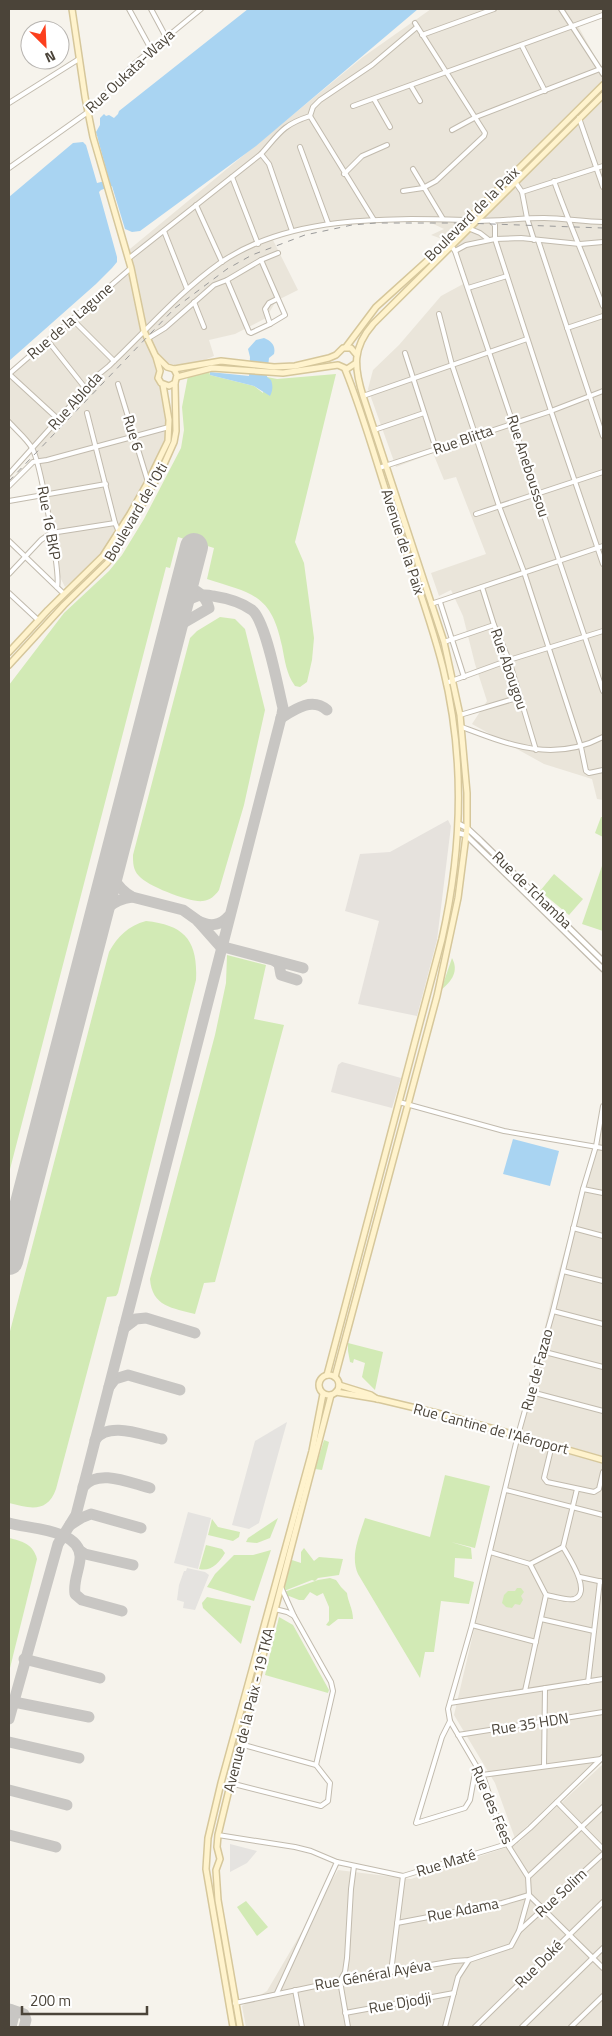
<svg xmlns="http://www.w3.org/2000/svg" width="612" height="2036" font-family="'Titillium Web',sans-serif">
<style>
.residential{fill:#eae5da}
.industrial{fill:#e6e2dd}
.green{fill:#d2eab5}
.parking{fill:#e5e3e0}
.water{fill:#a9d4f2}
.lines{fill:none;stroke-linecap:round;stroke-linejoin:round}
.taxiway{stroke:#c8c6c3;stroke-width:11}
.runway{stroke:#c8c6c3;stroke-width:28}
.minor-casing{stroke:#c2bbae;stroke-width:6}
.tertiary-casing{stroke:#c2bbae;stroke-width:7}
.secondary-casing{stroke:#d6c79b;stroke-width:8}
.minor{stroke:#fff;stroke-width:4}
.tertiary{stroke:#fff;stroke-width:4.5}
.secondary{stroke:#fff3cd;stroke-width:5}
.rail{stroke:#9a9a9a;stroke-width:1;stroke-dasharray:6 6;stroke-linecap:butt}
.labels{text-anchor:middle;stroke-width:4.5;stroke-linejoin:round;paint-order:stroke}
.street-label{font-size:15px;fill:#4b4439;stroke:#fff}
</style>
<rect width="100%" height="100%" fill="#f6f3ec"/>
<g class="residential">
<path d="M431,9H603V16L578,26L603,71V800L597,799L592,779L544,764L472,724L487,701L475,664L463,616L451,590L439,596L431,573L486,554L456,477L444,480L433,453L396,467L368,389L373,370L399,345L441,296L465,283L454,254L456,244L431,235L444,229L425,220L334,222L272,238L298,290L276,301L266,318L235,334L209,340L214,356L190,366L154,363L162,394L168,433L163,449L104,553L65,587L60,577L38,458L32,448L9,422V376L117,280L132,273L125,253L363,57Z"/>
<path d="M603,1117V1753L523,1830L518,1843L603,1764V2027H246L242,2006L267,1991L338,1870L411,1879L517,1844L495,1783L454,1715L555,1284Z"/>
</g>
<g class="industrial">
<path d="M448,820L451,826L437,940L417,1016L358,1004L379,921L345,911L360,854L390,852Z"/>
<path d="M342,1062L401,1078L392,1108L331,1092L338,1065Z"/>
</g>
<g class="green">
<path d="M209,371L210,375L254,386L263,393L267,377L277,379L336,374L295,542L304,563L314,638L312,660L307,682L300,687L295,686C286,673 285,661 282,646C271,593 252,594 207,579L214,548L178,537L170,568L166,567L9,1173V685L64,613L109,571L122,555L144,519L181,448L184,430L182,407L188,376Z"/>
<path d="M220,617L235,619L245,629L265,710L244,805L219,890C215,896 210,900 203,901C191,903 147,886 139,876C133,870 133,863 133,855L190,638L197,631Z"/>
<path d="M601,817H603V837L595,833Z"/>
<path d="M603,863V931L582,924Z"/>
<path d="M554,874L583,899L569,915L540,891Z"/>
<path d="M146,921C185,925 198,941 196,980L118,1293L116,1296L107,1297L56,1489C47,1514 29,1508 9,1503V1335L109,952C118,936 128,926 146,921Z"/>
<path d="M227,955L266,965L254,1019L284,1025L215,1282L204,1283L195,1314C173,1308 152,1307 150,1279L215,1035L226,983Z"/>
<path d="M452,958C459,971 452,981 441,990Z"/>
<path d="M348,1343L383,1352L375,1390L362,1377L365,1363L354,1359L353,1363L350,1362L348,1351Z"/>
<path d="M324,1440L329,1442L322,1470L315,1469Z"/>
<path d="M445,1475L490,1486L475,1548L451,1542L471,1548L472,1559L455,1558L454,1577L474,1582L469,1604L441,1601L434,1652H425L420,1678L358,1574C350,1556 359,1537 365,1518L430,1537Z"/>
<path d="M278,1518L270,1538L257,1543L246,1542L248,1538Z"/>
<path d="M212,1519L218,1527L240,1532L239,1537L233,1541L208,1535Z"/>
<path d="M9,1538C22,1541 33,1544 37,1559L9,1672Z"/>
<path d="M206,1545L222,1549L225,1553C219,1563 211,1572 199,1569Z"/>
<path d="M304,1548L314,1561L319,1557L343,1559L339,1575L318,1578L315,1581L312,1580L284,1591L281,1586L289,1559L301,1563V1552Z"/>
<path d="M271,1550L254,1601L207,1587L215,1574L234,1555H253Z"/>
<path d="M330,1578L336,1580L341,1587L347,1593C348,1602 353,1609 353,1619H338L329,1626L326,1625L329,1621V1607L323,1593L317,1596L310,1592L304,1600H299L289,1596L287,1598L284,1592L318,1580Z"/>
<path d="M517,1588H521L524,1592L521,1596L523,1600L520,1605L515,1604L512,1608L506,1607L502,1603L504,1595L508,1591H515Z"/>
<path d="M207,1597L251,1606L241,1644L203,1608L202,1603Z"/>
<path d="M279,1617L293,1625L329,1690L328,1693L265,1675Z"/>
<path d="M246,1901L268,1927L257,1936L237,1907Z"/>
</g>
<g class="parking">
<path d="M287,1422L259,1523L249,1529L232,1525L255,1441Z"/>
<path d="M188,1512L211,1518L198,1569L174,1563Z"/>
<path d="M187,1568L205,1572L209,1575L195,1610L183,1608L184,1602L177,1600L179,1585L184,1571H186Z"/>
<path d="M230,1844L257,1851L247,1863L230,1872Z"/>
</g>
<g class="water">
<path d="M248,9H418L256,146L140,231L132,232L125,229L112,186L101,190L99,192L117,257V262L112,268L96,284L9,361V197L73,143L83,142L86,145L97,183L109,180L96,132L100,125V118L104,114L106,116L109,115L114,118L118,114L119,111Z"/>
<path d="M264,338C271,341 276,345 274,354L269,358L267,377L271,380C273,386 273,390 270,396L254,386L210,375V372L249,376L250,357L248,349L256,340Z"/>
<path d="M513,1139L559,1151L550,1186L503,1174Z"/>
</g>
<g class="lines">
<g class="taxiway">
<path d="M170,638L178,626L209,608C206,596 195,586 183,591"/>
<path d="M281,718C295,709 312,697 327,710"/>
<path d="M132,897L183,910L197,920L220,946L303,968"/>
<path d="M198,921C210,927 220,926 229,916"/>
<path d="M95,931C101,911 111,900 132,897C113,885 111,875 114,854"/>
<path d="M275,961L279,964L281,975L297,980"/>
<path d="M124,1328L136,1319L146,1318L195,1333"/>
<path d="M109,1387L115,1379L128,1375L180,1390"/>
<path d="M95,1440C108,1421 142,1435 162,1439"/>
<path d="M83,1487C98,1468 130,1483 150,1488"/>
<path d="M9,1523C29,1529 83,1529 80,1559C79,1571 73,1581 75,1594L82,1600L122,1611"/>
<path d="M70,1525L81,1518L91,1514L141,1528"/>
<path d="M79,1550L85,1554L133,1565"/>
<path d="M24,1659L100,1678"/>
<path d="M14,1702L89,1717"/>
<path d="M9,1719L58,1544L76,1515L282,714L283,708C278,688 266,621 252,610C241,602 226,598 213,596C195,592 185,600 176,616"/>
<path d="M9,1742L79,1758"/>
<path d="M9,1790L67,1805"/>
<path d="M9,1835L56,1847"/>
<path d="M9,2009L24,2014L26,2020L24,2027"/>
<path d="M11,2027L14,2015L12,2010"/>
</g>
<path class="runway" d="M9,1261L194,547"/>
<g class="minor-casing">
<g id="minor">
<path d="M129,9L151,49"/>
<path d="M151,9L166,37"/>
<path d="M561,9L603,74"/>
<path d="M422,35L494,9"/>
<path d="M522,46L545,91"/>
<path d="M411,86L420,101"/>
<path d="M374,99L390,127"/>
<path d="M9,103L79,59"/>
<path d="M353,106L603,15"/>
<path d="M310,116L374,220"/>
<path d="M579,118L603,187"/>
<path d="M452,130L476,117L600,69"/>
<path d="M300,147L328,223"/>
<path d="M261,154L269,164L292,231"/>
<path d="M9,168L88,112L134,64L201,9"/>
<path d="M413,169L443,219"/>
<path d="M344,174L362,156L387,145"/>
<path d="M511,176L522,192L527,218L534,240"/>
<path d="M232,177L258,244"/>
<path d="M554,181C569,223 587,264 603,306"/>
<path d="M403,191L423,188L436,181L484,136L485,133L415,23"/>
<path d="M522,192L603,166"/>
<path d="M196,205L222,262"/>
<path d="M477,221C500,221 522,218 544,218C564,218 584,222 603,222"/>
<path d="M492,222L495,225V239L551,411L603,564"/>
<path d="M468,228L480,233L489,240"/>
<path d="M164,231L187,289"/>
<path d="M538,240L603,436"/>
<path d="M450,244L455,251L603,691"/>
<path d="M455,251L466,245L495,239L521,238L580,244L603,242"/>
<path d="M128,259L261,154C279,134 282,125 310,116L313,107L320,100L372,65L417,27"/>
<path d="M227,280L249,332L251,333L270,324L285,315L261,260"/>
<path d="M468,288L507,276"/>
<path d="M194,302L204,327"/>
<path d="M439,314L452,365L499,506L524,572L581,747L586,771L589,773L603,770"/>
<path d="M73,320L114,361"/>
<path d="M270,324L265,309L269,303L277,299"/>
<path d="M567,328L603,316"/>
<path d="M147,339L165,328L214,285L227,280L261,260L278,253"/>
<path d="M48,341L86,389"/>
<path d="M405,353L436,449"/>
<path d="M9,374L131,268"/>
<path d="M9,374L58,419"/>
<path d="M118,384L148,482"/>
<path d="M363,396L527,339"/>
<path d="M87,413L115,523L119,532"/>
<path d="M9,422C16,430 27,439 32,448C40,461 61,575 57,587"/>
<path d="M374,430L424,413"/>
<path d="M379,468L551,411L603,391"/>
<path d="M9,474L98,375L109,366C146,331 179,292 220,263C289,215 387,218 467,220"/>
<path d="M9,486L33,462L47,460L169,427"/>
<path d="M9,501L106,484"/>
<path d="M476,514L603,472"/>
<path d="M9,541L64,594"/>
<path d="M9,574L41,540L51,533L115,523"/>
<path d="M482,587L494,625L509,660L536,750"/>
<path d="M9,593L38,620"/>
<path d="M440,602L464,677"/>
<path d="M431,604L603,546"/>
<path d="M444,642L494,625"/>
<path d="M446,683L509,660L603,631"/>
<path d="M460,715L520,697"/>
<path d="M462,727C510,745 553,763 603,737"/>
<path d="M399,1102L504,1131L603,1148"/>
<path d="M583,1189L603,1193"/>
<path d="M573,1228L603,1236"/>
<path d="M563,1271L603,1281"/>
<path d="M553,1311L603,1324"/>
<path d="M541,1351L603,1367"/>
<path d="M531,1392L603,1411"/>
<path d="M552,1445L544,1478L547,1482L594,1492L599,1489L603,1472"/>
<path d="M506,1490L603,1515"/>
<path d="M490,1552L530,1564L563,1547"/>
<path d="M580,1577L603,1582"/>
<path d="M281,1587L294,1616L331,1682L333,1691L316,1765"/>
<path d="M546,1595C554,1596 567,1601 574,1599C593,1593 568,1556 563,1547L577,1489"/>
<path d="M275,1609L287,1612L294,1616"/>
<path d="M541,1619L594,1631"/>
<path d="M472,1625L536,1642"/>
<path d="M588,1682L600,1581"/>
<path d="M525,1691L546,1595L530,1564"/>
<path d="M450,1703L603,1679"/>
<path d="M450,1721L442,1737L416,1823L465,1808L470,1800L476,1767"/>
<path d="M458,1735L603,1712"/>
<path d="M544,1766L545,1688"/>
<path d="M482,1775L601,1759"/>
<path d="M230,1783L321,1806L328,1801L330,1783L316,1765L240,1744"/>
<path d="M557,1802L603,1849"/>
<path d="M218,1835L295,1847L311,1851L337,1862L403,1876L507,1844"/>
<path d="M509,1846L530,1828L603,1757"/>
<path d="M528,1877L603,1807"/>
<path d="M529,1895L603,1968"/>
<path d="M397,1923L502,1903L529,1895"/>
<path d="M519,1931L603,1854"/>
<path d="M391,1972L403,1876"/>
<path d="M295,1990L302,2027"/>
<path d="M277,1993L337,1862"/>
<path d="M235,2003L349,1979L454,1961L469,1960L511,1946L519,1931L529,1895L528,1877L504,1839L484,1779L450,1721L448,1709L472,1625L518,1435L553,1311L583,1189L596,1146L603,1106"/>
<path d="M345,2013L454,1993"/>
<path d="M348,2027L340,1981L345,1972L347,1958L351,1889L354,1866"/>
<path d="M445,2027L458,1977L469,1960"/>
<path d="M475,2027L603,1902"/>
<path d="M522,2027L603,1948"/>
<path d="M571,2027L603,1996"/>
</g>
</g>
<g class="tertiary-casing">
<g id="tertiary">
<path d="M459,824L467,828L480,840L603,961"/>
<path d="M458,833L466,835L473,842L603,969"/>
</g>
</g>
<g class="secondary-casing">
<g id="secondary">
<path d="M72,9L85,97L93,137L131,268L144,331L156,357L160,371L158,378L161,383L169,386L175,383L177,375L174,369"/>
<path d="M346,347L376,307L448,242L467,220L603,85"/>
<path d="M157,357L167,367L174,369L221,361L274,367L295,366L329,358L336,355L343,348H351L356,354"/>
<path d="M177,377L212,368L283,373L338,365L347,369L356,363"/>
<path d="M9,652L48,610L103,556L130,514L148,482L168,441L169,420L163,385"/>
<path d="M9,665L64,605L107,563L118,548L161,471L174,442L176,431L175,383"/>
<circle cx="329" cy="1385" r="10"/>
<path d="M327,1375L442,939C462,850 465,757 443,668C430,616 410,564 393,513C377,465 364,416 345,369"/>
<path d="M335,1377L437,996L458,898L467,828V793L460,715L444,642L363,396C354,367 352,348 373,324L603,95"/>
<path d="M339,1385L371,1395L377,1399"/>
<path d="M336,1392L378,1399L445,1415L603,1460"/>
<path d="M233,2027L206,1869L208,1838L221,1783L312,1451L323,1394"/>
<path d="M240,2027L218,1900L216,1870L220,1859L217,1847L218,1835L240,1744L331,1395"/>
</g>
</g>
<use href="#minor" class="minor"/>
<use href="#tertiary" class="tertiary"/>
<use href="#secondary" class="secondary"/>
<path class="rail" d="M9,481L175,308L227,269L252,255L305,235L352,225L376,223H464L603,228"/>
</g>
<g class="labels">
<g class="street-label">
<text transform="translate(130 71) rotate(-43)" y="5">Rue Oukata-Waya</text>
<text transform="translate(472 214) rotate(-45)" y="5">Boulevard de la Paix</text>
<text transform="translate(70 321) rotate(-41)" y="5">Rue de la Lagune</text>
<text transform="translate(75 401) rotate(-48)" y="5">Rue Abloda</text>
<text transform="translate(133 433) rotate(73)" y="5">Rue 6</text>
<text transform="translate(463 440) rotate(-19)" y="5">Rue Blitta</text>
<text transform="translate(528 466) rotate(72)" y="5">Rue Aneboussou</text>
<text transform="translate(136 512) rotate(-60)" y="5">Boulevard de l'Oti</text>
<text transform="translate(49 523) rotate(80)" y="5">Rue 16 BKP</text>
<text transform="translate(403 542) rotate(72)" y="5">Avenue de la Paix</text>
<text transform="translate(509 669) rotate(71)" y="5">Rue Abougou</text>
<text transform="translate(532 890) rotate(44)" y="5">Rue de Tchamba</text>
<text transform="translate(537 1370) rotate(-75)" y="5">Rue de Fazao</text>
<text transform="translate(491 1429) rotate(15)" y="5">Rue Cantine de l'Aéroport</text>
<text transform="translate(249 1710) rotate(-76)" y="5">Avenue de la Paix - 19 TKA</text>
<text transform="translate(530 1724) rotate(-9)" y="5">Rue 35 HDN</text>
<text transform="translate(492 1805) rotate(67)" y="5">Rue des Fées</text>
<text transform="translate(446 1863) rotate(-17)" y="5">Rue Maté</text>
<text transform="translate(561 1893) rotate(-43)" y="5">Rue Solim</text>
<text transform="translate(463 1910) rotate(-11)" y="5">Rue Adama</text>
<text transform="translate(539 1964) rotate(-45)" y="5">Rue Doké</text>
<text transform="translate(373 1975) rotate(-10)" y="5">Rue Général Ayéva</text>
<text transform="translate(400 2003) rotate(-10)" y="5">Rue Djodji</text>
</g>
</g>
<rect width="612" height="2036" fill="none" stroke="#4b4439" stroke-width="20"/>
<g transform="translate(45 45) rotate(156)"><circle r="24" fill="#ffffff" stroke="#b7b4b0"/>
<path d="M0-4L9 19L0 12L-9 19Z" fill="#fc3f1d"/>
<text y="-8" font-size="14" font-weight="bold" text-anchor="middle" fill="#4b4439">N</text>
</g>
<path d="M22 2006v8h125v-8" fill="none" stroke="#4b4439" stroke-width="2.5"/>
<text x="30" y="2006" font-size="15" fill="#4b4439" stroke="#ffffff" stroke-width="4" paint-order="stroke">200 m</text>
</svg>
